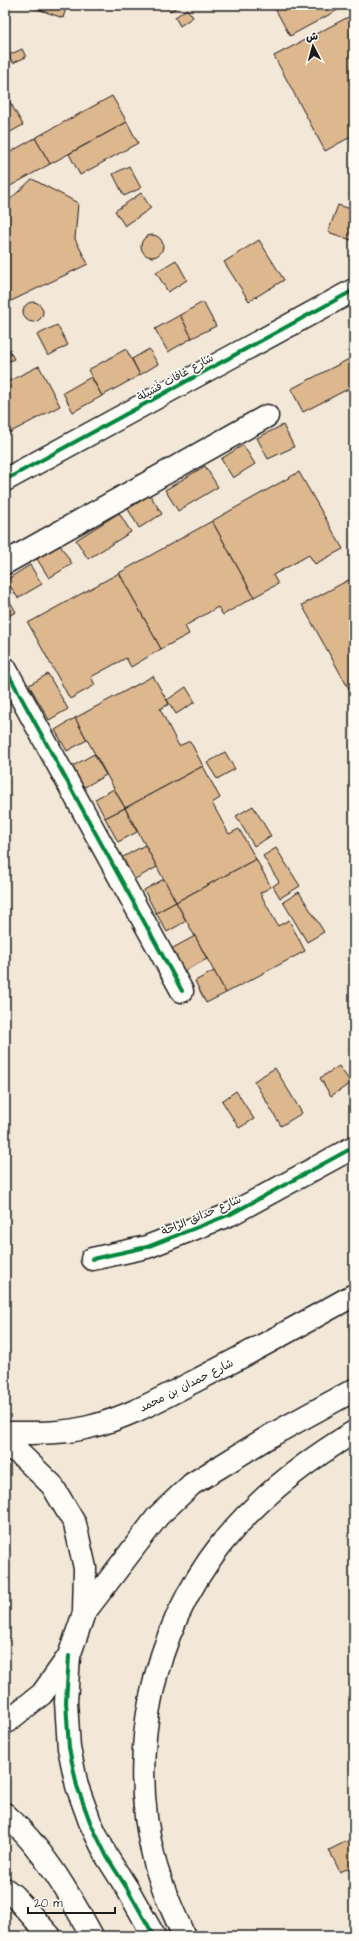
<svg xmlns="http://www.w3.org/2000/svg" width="359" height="1941" font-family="'Architects Daughter','Playpen Sans Arabic',sans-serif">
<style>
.building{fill:#ddb78e;stroke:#1c1c1c}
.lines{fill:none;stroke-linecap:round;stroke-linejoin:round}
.minor-casing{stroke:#1c1c1c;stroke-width:25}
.tertiary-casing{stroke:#1c1c1c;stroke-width:25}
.primary-casing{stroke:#1c1c1c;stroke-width:25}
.minor{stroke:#fdfcf7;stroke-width:22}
.tertiary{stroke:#fdfcf7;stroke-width:22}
.primary{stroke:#fdfcf7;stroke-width:22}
.cycleway-casing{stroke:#fdfcf7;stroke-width:6}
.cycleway{stroke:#00873e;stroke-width:4}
.labels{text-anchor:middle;stroke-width:3.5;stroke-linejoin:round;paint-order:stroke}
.street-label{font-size:11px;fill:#1c1c1c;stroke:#fdfcf7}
</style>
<rect width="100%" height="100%" fill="#f3e7d8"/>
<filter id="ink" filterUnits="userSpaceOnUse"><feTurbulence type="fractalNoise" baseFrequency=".025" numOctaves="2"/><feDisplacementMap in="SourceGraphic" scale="8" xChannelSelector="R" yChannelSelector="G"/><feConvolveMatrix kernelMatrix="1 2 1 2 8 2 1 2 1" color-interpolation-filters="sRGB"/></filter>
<g filter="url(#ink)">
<g class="building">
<path d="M26,5H67L63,18Z"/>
<path d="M167,5H181L170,11Z"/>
<path d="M273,5H347L290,36Z"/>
<path d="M187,9L193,17L180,26L175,17Z"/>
<path d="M354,14V135L325,151L274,56Z"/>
<path d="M22,49L26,57L13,63L9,55Z"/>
<path d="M112,96L127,122L50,164L35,138Z"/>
<path d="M10,102L23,125L5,135V105Z"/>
<path d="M127,122L138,143L80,175L69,154Z"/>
<path d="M35,138L50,164L5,189V155Z"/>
<path d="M129,166L141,188L124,196L113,174Z"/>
<path d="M32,179L78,203L75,239L88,264L7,303L5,299V204Z"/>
<path d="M141,193L151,208L125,226L115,211Z"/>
<path d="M338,205L354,210V241L328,232Z"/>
<circle cx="152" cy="246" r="11"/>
<path d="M259,240L284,280L249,301L224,262Z"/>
<path d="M176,260L187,280L168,292L156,272Z"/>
<circle cx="33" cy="312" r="10"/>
<path d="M203,302L216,326L192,338L180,315Z"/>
<path d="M180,315L192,338L168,352L155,329Z"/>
<path d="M57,325L68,345L48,356L37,335Z"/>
<path d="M5,342L14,359L5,363Z"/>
<path d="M126,349L140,375L102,396L88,370Z"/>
<path d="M149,349L158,364L140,375L132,359Z"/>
<path d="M351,358L354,364V386L303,412L291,389Z"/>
<path d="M39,366L60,406L9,433L5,426V383Z"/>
<path d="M91,377L102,396L73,412L63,393Z"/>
<path d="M283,425L294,447L268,459L257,438Z"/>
<path d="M243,445L255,464L233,478L221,459Z"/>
<path d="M205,466L218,487L178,511L165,490Z"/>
<path d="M299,472L343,549L315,564L309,555L273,575L278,584L254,597L212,521Z"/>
<path d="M150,495L162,514L139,528L128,509Z"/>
<path d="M119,513L131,532L88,559L76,540Z"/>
<path d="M212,521L254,597L223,615L218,607L185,626L189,634L161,649L119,573Z"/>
<path d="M60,545L72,564L49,578L37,559Z"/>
<path d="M30,565L42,584L18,598L6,580Z"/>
<path d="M119,573L161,649L131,667L126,658L91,677L95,685L70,699L28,623Z"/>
<path d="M354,577V698L302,605Z"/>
<path d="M5,593L16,612L5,618Z"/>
<path d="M48,674L68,709L49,720L29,685Z"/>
<path d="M153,676L169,704L160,709L179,746L190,741L203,766L125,808L75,718Z"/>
<path d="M186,687L195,702L176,714L167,700Z"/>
<path d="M75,718L87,740L67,751L55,730Z"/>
<path d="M225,752L235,769L217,779L207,763Z"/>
<path d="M94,754L106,775L83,788L71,767Z"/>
<path d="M203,766L220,798L212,803L229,834L239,829L256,859L176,902L125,808Z"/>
<path d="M114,789L125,808L105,818L95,799Z"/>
<path d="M253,806L271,836L254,846L236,816Z"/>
<path d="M125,808L137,832L118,842L105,818Z"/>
<path d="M145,845L157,867L133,880L121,858Z"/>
<path d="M276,848L300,886L280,898L273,886L279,882L263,856Z"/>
<path d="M256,859L271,887L260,893L278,926L289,920L305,951L226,993L176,902Z"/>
<path d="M164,879L176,902L156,913L144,890Z"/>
<path d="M299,892L324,932L307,942L283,902Z"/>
<path d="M176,902L186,921L167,932L156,913Z"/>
<path d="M195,936L207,959L184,971L171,949Z"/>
<path d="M214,971L226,993L206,1003L195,981Z"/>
<path d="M339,1066L351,1083L331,1096L320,1078Z"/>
<path d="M275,1068L302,1113L281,1126L254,1081Z"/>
<path d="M236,1091L254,1119L239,1128L222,1101Z"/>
<path d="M353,1838L354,1866L340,1872L329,1850Z"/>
</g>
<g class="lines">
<g class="minor-casing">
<g id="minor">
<path d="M5,480L354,290"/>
<path d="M5,563L267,416"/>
<path d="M5,668L182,991"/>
<path d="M92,1259L147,1247L231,1214L354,1147"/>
</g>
</g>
<g class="tertiary-casing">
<g id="tertiary">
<path d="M69,1656L66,1702L69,1748L77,1786L90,1822L107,1857L128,1890L154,1936"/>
<path d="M5,1814C43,1848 68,1892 92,1936"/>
</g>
</g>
<g class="primary-casing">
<g id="primary">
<path d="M5,1433C33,1433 62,1434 89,1427C127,1418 162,1398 197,1380C250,1353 302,1324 354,1295"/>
<path d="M5,1446L20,1454L52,1485L75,1524L85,1568L84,1613L69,1656L42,1694L5,1723"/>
<path d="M84,1613L158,1516L192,1484L270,1436L354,1390"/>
<path d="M5,1889L14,1896L50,1936"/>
<path d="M184,1936C173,1912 162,1888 155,1863C126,1753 152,1632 222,1543C258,1498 306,1461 354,1432"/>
</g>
</g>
<use href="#minor" class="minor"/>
<use href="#tertiary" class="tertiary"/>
<use href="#primary" class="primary"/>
<g class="cycleway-casing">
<g id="cycleway">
<path d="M5,480L354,290"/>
<path d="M5,668L182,991"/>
<path d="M92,1259L147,1247L231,1214L354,1147"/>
<path d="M69,1656L66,1702L69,1748L77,1786L90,1822L107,1857L128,1890L154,1936"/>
</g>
</g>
<use href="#cycleway" class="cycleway"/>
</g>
</g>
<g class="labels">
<g class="street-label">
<text transform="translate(175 377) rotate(-29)" y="4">شارع غافات فَسَيلة</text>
<text transform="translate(201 1215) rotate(-23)" y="4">شارع حدائق الراحة</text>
<text transform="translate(186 1385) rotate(-27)" y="4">شارع حمدان بن محمد</text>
</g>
</g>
<rect width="359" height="1941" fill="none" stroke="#fdfcf7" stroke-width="20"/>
<rect x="10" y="10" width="339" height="1921" fill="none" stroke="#1c1c1c" stroke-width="1.5" filter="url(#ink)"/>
<g transform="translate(313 46) rotate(354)" stroke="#fdfcf7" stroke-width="3" paint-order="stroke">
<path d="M0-3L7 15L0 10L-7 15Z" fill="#1c1c1c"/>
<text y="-6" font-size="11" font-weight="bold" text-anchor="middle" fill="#1c1c1c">ش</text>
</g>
<path d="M28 1907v6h87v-6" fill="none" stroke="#1c1c1c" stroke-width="2"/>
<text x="34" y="1907" font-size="12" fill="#1c1c1c" stroke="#fdfcf7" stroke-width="3" paint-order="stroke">20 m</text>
</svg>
